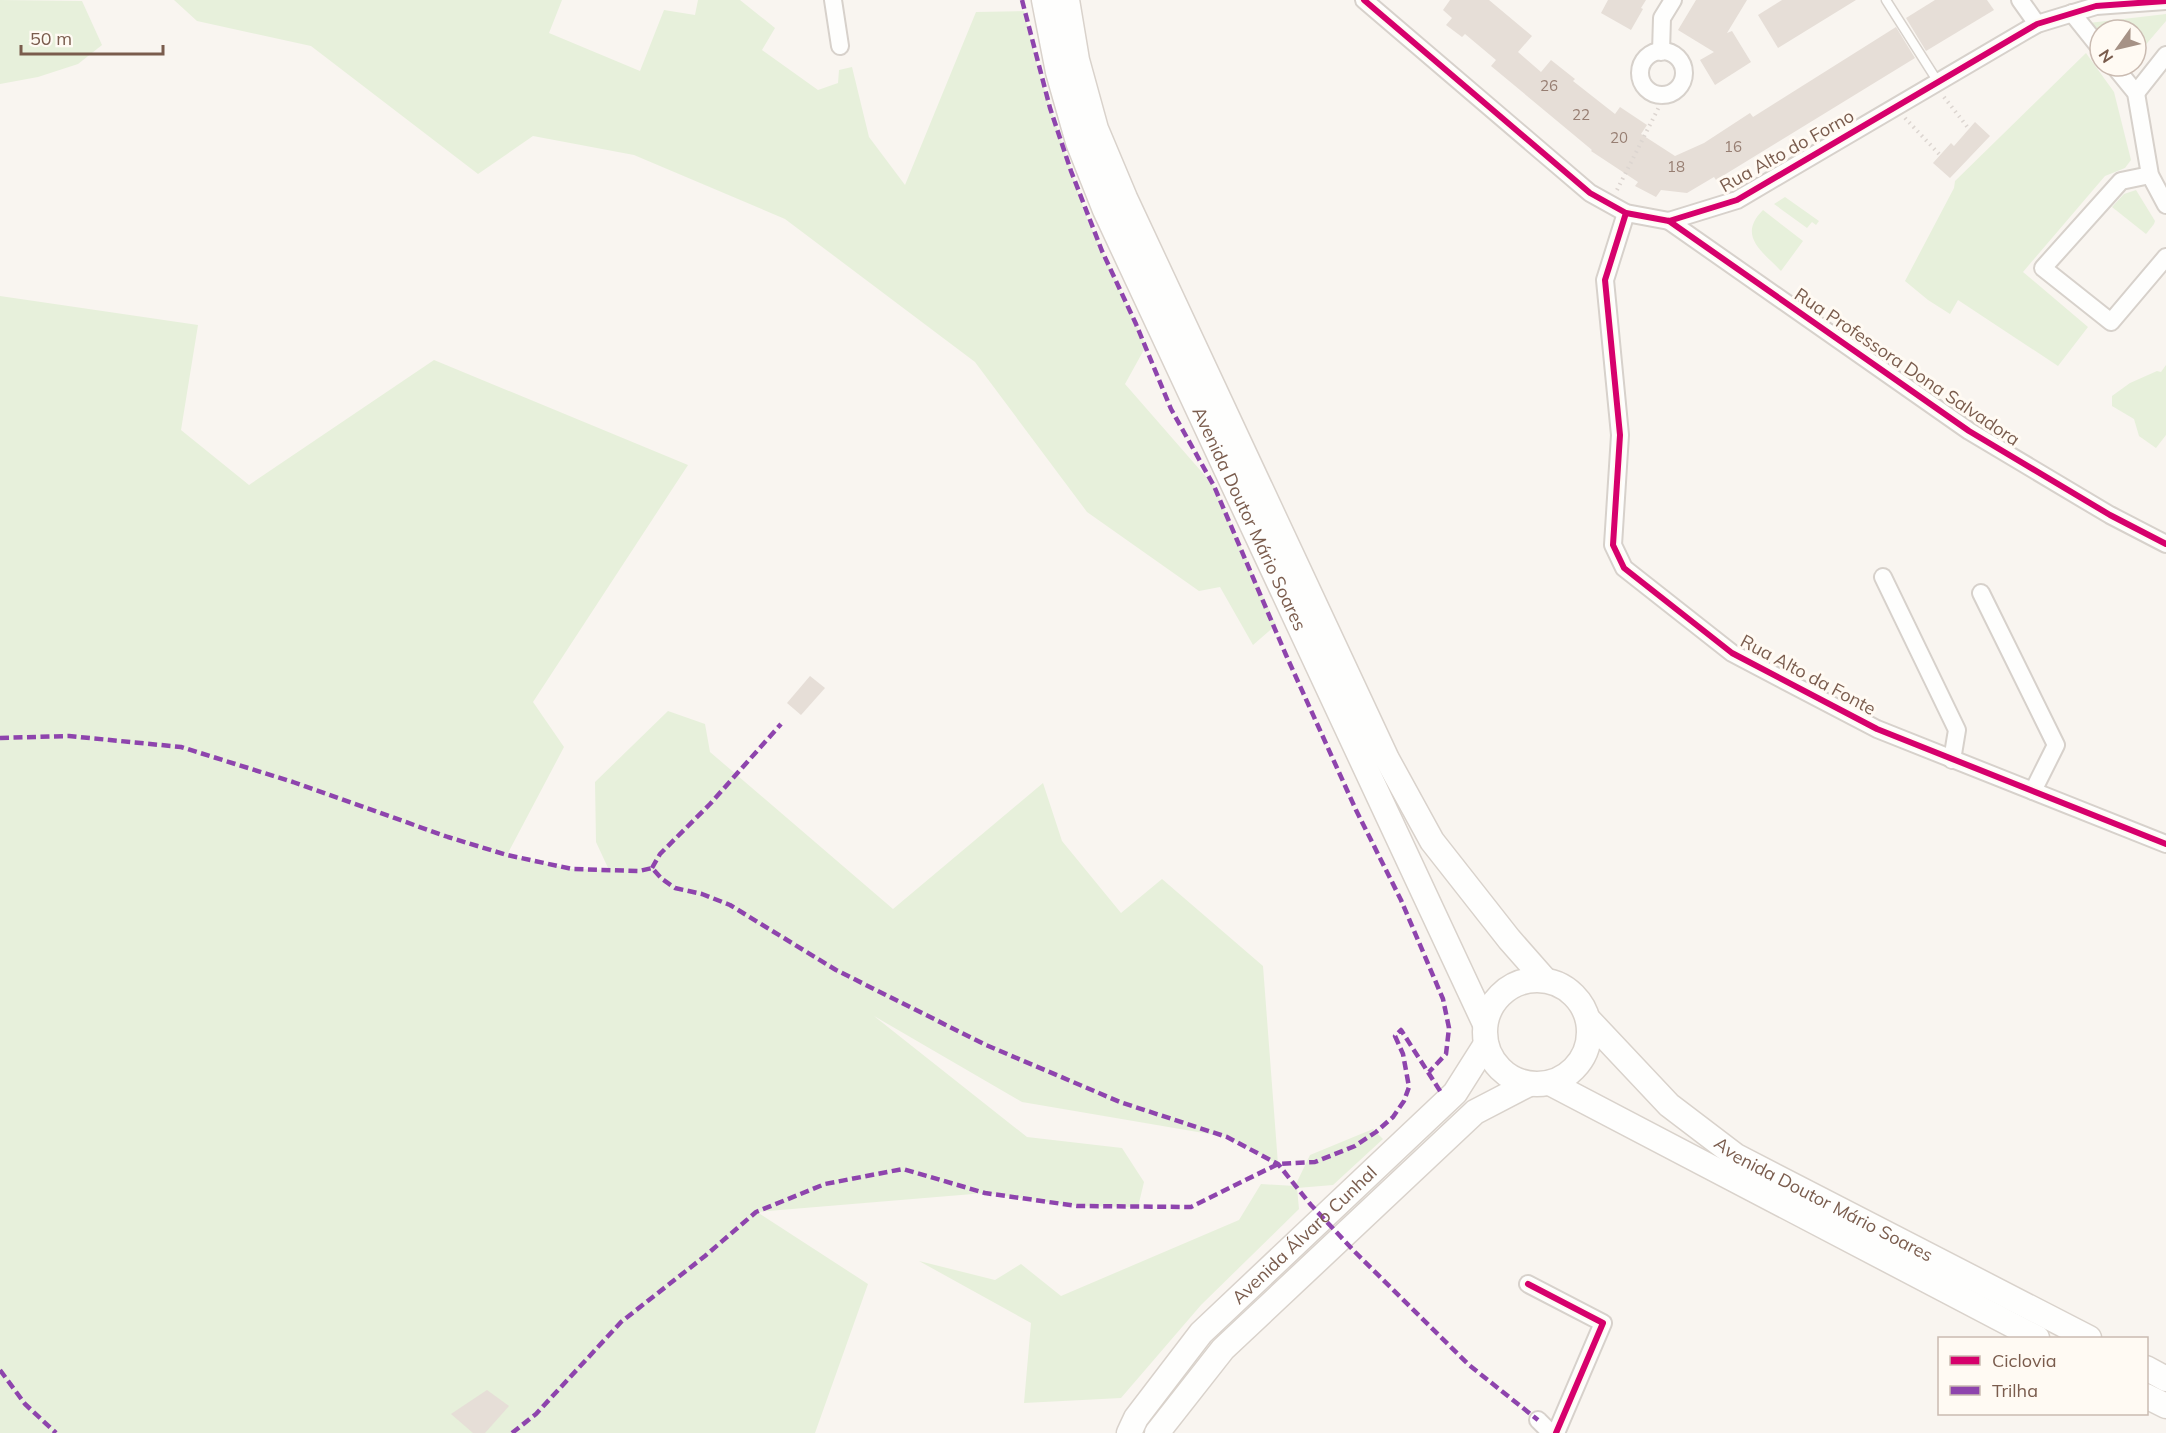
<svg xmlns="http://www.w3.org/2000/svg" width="2166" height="1433" font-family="Mulish,sans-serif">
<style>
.green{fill:#e7f0db}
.building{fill:#e6ded7}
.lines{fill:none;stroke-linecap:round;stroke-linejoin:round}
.lane-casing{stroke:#d7d1cb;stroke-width:11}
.street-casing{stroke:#d7d1cb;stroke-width:20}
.secondary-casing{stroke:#d9d2cb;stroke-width:27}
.path{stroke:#dcd5d0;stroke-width:4;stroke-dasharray:1.5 4.5;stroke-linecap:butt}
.lane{stroke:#fefefd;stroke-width:8}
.street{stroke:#fefefd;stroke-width:16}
.secondary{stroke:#fefefd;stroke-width:24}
.quiet{stroke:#8e44ad;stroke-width:4.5;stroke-dasharray:9 4.5;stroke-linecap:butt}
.cycleway-casing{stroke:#fffaf3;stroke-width:10}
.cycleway{stroke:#d6006c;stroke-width:6}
.labels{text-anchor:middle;stroke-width:6;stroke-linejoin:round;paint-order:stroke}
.number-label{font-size:15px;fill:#977e72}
.street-label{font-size:18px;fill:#7a5c4d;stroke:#fffaf3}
</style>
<rect width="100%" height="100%" fill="#f9f5f0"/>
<g class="green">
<path d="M0,0L82,1L102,45L78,64L38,77L0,84Z"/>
<path d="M174,0H562L549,33L640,71L664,10L695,15L698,0H740L775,28L762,50L818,90L838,83L839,70L852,67L869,137L905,185L976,12L1024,11L1040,76L1086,216L1146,346L1125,384L1214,486L1276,625L1253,645L1220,587L1199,591L1087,512L975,362L785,219L634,155L533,136L478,174L311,46L197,21Z"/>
<path d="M2166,14V21L2136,56V30H2100V39L2089,23Z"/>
<path d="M2086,53L2114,92L2131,160L2125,168L2105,176L2023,272L2088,327L2058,366L1958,300L1950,314L1928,300L1905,281L1954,188L1955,181Z"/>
<path d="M2136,190L2155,221L2154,224L2146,234L2112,207L2124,194Z"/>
<path d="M1785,197L1819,221L1816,225L1812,222L1807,228L1774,204Z"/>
<path d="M1763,210L1803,241L1781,271C1762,251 1737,236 1763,210Z"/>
<path d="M0,296L198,325L181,430L249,485L434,360L688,465L533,702L564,747L507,855L572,869L609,870L596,842L595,782L668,711L705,724L710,752L893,909L1043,783L1062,841L1121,913L1162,879L1263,966L1278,1164L1227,1137L1022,1102L874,1016L1027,1137L1122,1148L1144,1182L1138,1207L1077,1206L985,1193L757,1212L868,1284L815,1433H0Z"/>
<path d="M2166,365V435L2156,448L2139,436L2134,419L2112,406V396L2130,383L2157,371L2161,372Z"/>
<path d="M1373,1129L1383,1139L1333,1185L1297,1188L1299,1209L1201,1305L1121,1398L1024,1403L1031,1323L919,1261L995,1280L1021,1264L1061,1296L1239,1220L1261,1184L1295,1186L1310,1155Z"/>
</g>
<g class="building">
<path d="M1450,0H1489L1532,36L1518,52L1541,72L1551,60L1575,79L1573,81L1615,114L1620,107L1647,125L1641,134L1675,156L1704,143L1750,113L1753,117L1896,27L1915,58L1716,180L1714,177L1687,193L1661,190L1656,197L1635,186L1638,182L1591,151L1592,150L1491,66L1496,60L1465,34L1462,37L1446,25L1452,18L1443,10Z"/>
<path d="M1608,0H1646L1641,8L1643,9L1631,30L1601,13Z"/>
<path d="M1696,0H1747L1727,33L1732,31L1751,62L1715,85L1700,60L1714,52L1678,30Z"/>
<path d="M1782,0H1856L1778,48L1758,15Z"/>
<path d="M1935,0H1987L1994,10L1926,51L1906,18Z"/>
<path d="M1975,122L1990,136L1950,178L1933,163L1951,143L1954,146Z"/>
<path d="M810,676L825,688L801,715L787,703Z"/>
<path d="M487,1390L509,1406L485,1433H473L451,1414Z"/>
</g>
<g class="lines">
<g class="lane-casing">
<path id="lane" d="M1886,0L1938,82"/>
</g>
<g class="street-casing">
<g id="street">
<path d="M833,0L840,46"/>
<path d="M1364,0L1590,193L1626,213L1669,221L1737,200L2037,24L2096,6L2166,1"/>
<path d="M2020,0L2037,24"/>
<path d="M2072,13L2100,48"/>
<circle cx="1662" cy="73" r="22"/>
<path d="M1661,52L1662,18L1673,0"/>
<path d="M2114,66L2136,93L2150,175L2166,205"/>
<path d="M2136,93L2166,55"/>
<path d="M2150,175L2121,181L2043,268L2111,322L2166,257"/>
<path d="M1626,213L1605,280L1620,435L1613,545L1624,568L1732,653L1877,729L2166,844"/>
<path d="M1669,221L1969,431L2110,515L2166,544"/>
<path d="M1883,577L1957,730L1952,760"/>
<path d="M1981,593L2056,745L2033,791"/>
<path d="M1528,1284L1603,1323L1556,1433"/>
<path d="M1538,1420L1551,1433"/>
</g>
</g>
<g class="secondary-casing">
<g id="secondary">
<path id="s1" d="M1044,0L1058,72L1078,142L1105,210L1485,1024"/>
<path d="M1067,0L1077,60L1096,129L1125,198L1387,759L1432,841L1509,939L1545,980"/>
<circle cx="1537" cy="1032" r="52"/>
<path id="s2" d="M1588,1019L1669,1105L1736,1156L2089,1338"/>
<path d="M1550,1083L2037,1338"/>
<path d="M2146,1368L2166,1379"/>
<path d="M2146,1396L2166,1406"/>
<path id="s3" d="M1129,1433L1136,1418L1201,1333L1455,1093L1486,1044"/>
<path d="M1157,1433L1223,1349L1475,1112L1529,1084"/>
</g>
</g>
<g class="path">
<path d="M1944,97L1969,129"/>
<path d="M1905,118L1940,155"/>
<path d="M1617,190L1665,95"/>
</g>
<use href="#lane" class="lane"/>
<use href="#street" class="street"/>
<use href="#secondary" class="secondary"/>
<g class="quiet">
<path d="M1022,0L1050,108L1071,171L1102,251L1136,324L1171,409L1214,486L1286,655L1356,810L1401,900L1443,999L1449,1028L1446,1054L1429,1072"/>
<path d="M0,738L69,736L181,747L293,782L448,837L507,855L572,869L639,871L652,868L662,879L675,888L702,894L730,905L836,970L986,1045L1120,1102L1227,1137L1278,1164L1311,1205L1355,1252L1469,1365L1538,1420"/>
<path d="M652,868L660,854L710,804L781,724"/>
<path d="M0,1370L25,1404L56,1433"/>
<path d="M512,1433L536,1414L621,1322L705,1256L756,1212L825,1184L903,1169L985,1193L1077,1206L1191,1207L1278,1164L1315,1162L1355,1146L1376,1132L1393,1117L1404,1101L1409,1087L1403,1054L1395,1036L1401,1030L1442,1094"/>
</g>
<g class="cycleway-casing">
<g id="cycleway">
<path d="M1364,0L1590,193L1626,213L1669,221L1737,200L2037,24L2096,6L2166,1"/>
<path d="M1626,213L1605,280L1620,435L1613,545L1624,568L1732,653L1877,729L2166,844"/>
<path d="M1669,221L1969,431L2110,515L2166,544"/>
<path d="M1528,1284L1603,1323L1556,1433"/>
</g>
</g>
<use href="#cycleway" class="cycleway"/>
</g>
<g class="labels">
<g class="number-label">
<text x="1549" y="91">26</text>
<text x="1581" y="120">22</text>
<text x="1619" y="143">20</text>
<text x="1733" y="152">16</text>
<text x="1676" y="172">18</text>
</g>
<g class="street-label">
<text transform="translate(1787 151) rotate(-29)" y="6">Rua Alto do Forno</text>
<text transform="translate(1907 367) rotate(34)" y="6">Rua Professora Dona Salvadora</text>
<text dy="6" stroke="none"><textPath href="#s1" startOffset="560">Avenida Doutor Mário Soares</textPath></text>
<text transform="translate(1808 675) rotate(28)" y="6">Rua Alto da Fonte</text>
<text dy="6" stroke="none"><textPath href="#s2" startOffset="300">Avenida Doutor Mário Soares</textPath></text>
<text dy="6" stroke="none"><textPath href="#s3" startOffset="266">Avenida Álvaro Cunhal</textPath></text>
</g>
</g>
<rect x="1938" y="1337" width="210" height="78" fill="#fffaf3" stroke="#cabbb1" stroke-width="1.5"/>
<rect x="1950" y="1356" width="30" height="9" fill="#d6006c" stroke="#cabbb1" stroke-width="1.5"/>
<text x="1992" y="1367" font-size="18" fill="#7a5c4d">Ciclovia</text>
<rect x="1950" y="1386" width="30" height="9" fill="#8e44ad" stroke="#cabbb1" stroke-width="1.5"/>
<text x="1992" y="1397" font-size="18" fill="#7a5c4d">Trilha</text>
<g transform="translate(2118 48) rotate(236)"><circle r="28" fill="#fffaf3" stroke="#cabbb1" stroke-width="1.5"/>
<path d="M0-4.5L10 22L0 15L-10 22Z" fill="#a69286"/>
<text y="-9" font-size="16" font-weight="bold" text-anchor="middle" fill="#7a5c4d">N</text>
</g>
<path d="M21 45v9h142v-9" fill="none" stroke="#7a5c4d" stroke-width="3"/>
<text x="30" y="45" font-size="18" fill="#7a5c4d" stroke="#fffaf3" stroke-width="4.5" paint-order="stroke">50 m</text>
</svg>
